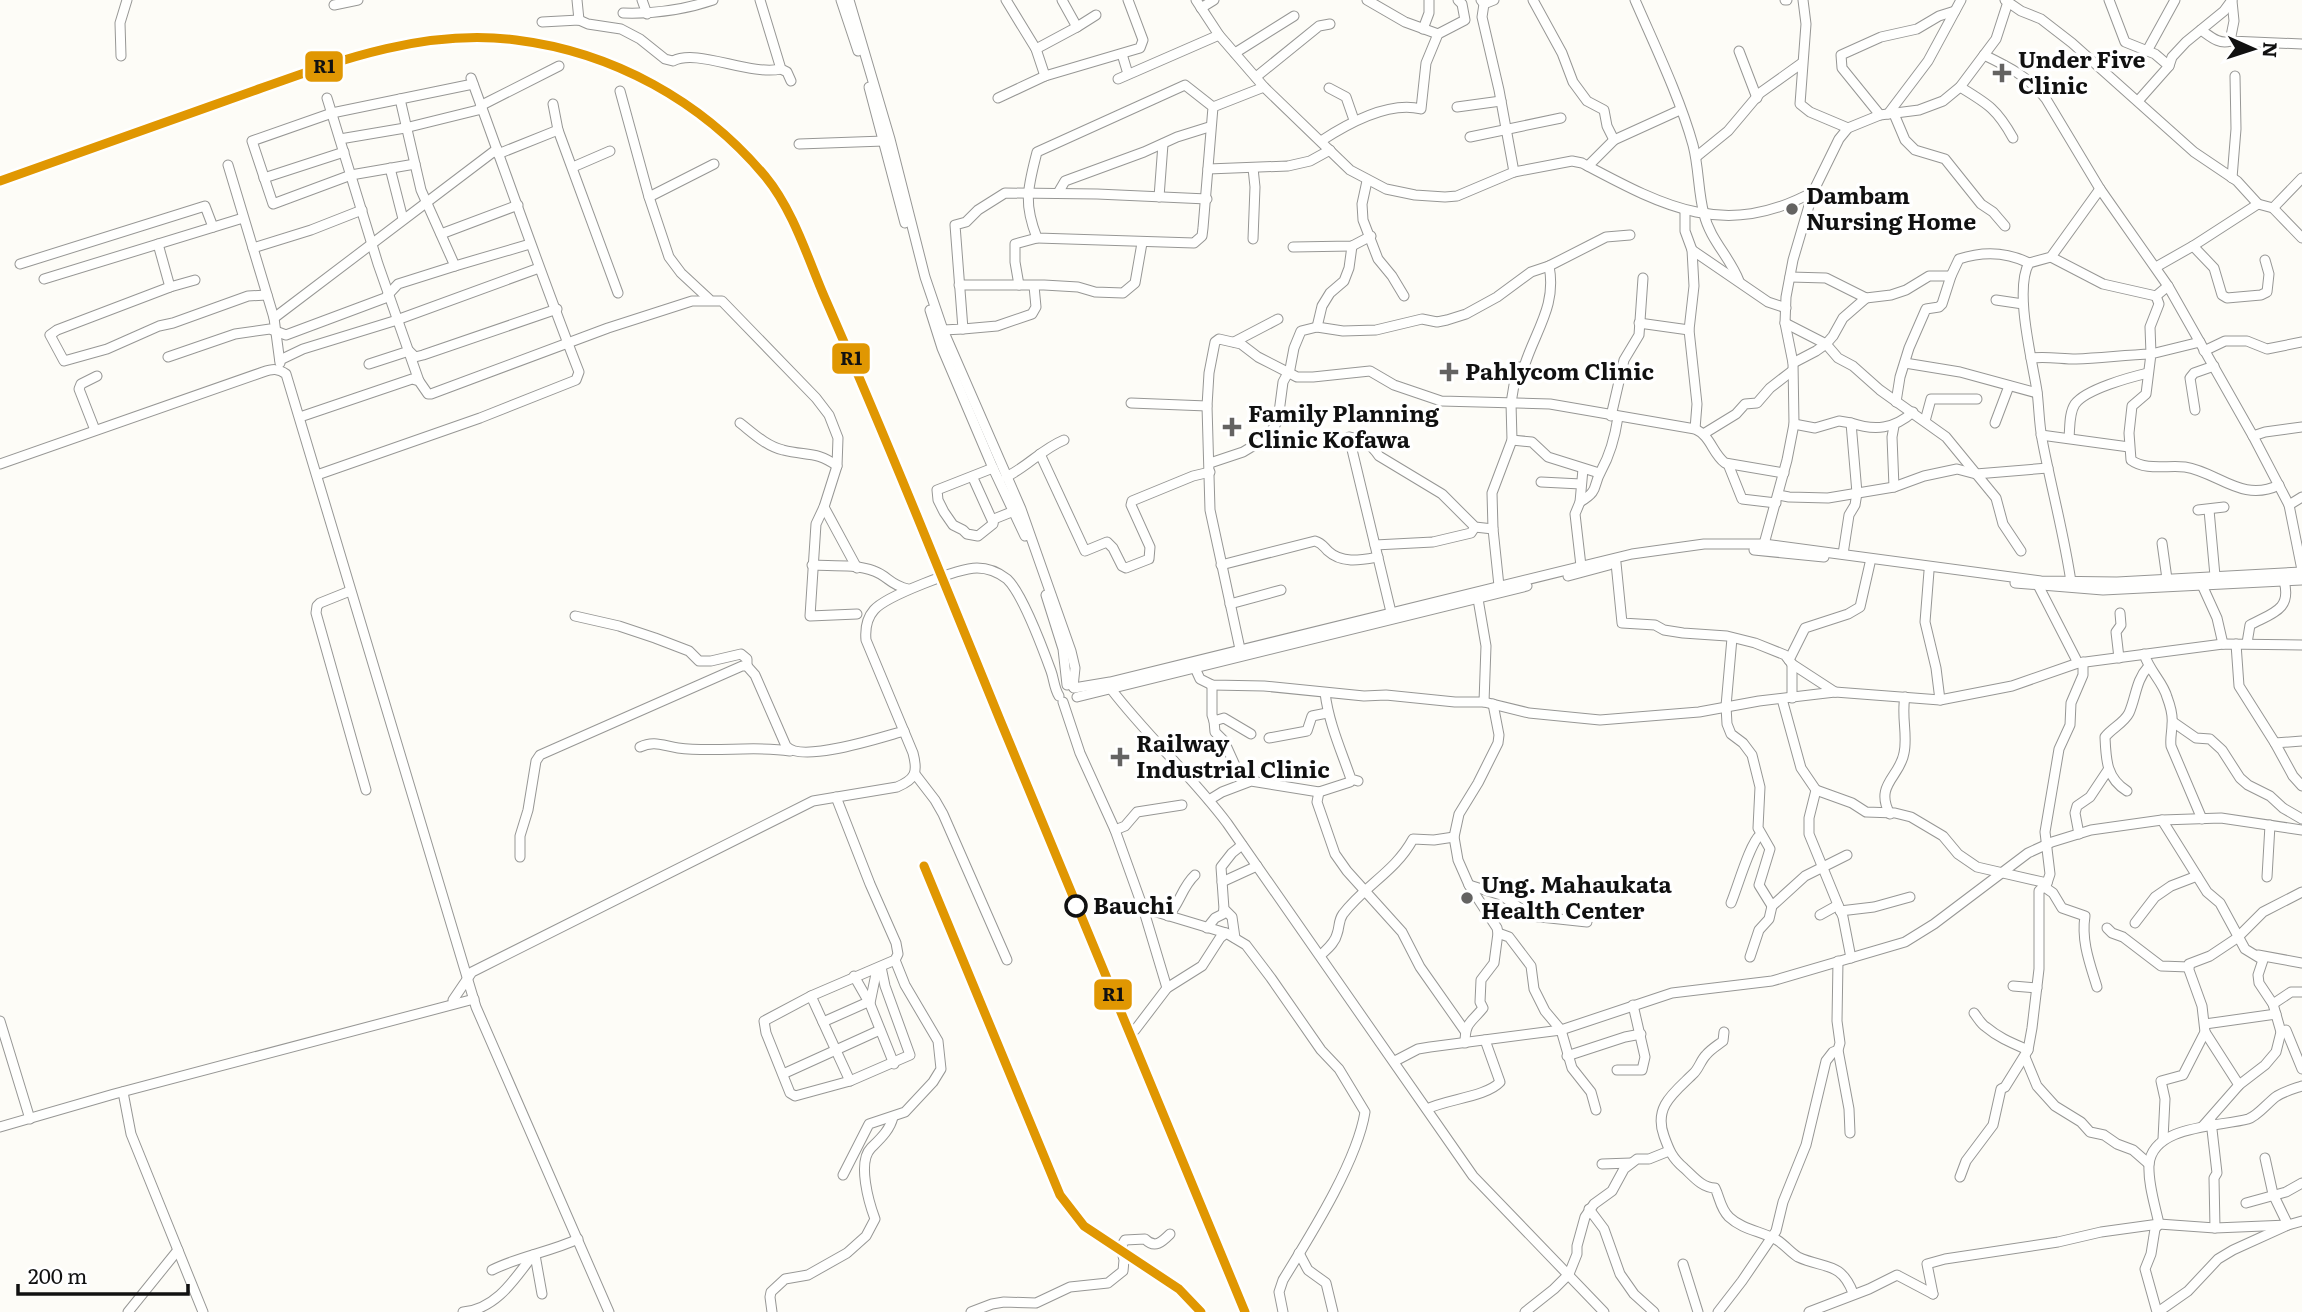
<svg xmlns="http://www.w3.org/2000/svg" width="2302" height="1312" font-family="Literata,serif">
<style>
.lines{fill:none;stroke-linecap:round;stroke-linejoin:round}
.minor-casing{stroke:#979795;stroke-width:11}
.minor{stroke:#fffffe;stroke-width:9}
.rail-1-casing{stroke:#fff;stroke-width:14}
.rail-1{stroke:#e09702;stroke-width:9}
.poi-dot{fill:#646362;stroke:#fff;stroke-width:2.5}
.stop-dot{fill:#fff;stroke:#111;stroke-width:3.5}
.labels{text-anchor:middle;stroke-width:7;stroke-linejoin:round;paint-order:stroke}
.poi-label{font-size:23px;font-weight:bold;fill:#111;stroke:#fff;text-anchor:start}
.stop-label{font-size:23px;font-weight:bold;fill:#111;stroke:#fff;text-anchor:start}
.line-badge{stroke:#fff;stroke-width:2.5}
.pale-badge-label{font-size:19px;text-anchor:middle;font-weight:bold;fill:#111}
</style>
<rect width="100%" height="100%" fill="#fdfcf7"/>
<g class="lines">
<g class="minor-casing">
<g id="minor">
<path d="M577,0L579,20"/>
<path d="M642,0L647,14"/>
<path d="M760,0L781,69L787,72L791,81"/>
<path d="M841,0L858,51"/>
<path d="M849,0L890,139L925,277L943,330L1021,509L1071,651L1075,668L1073,687"/>
<path d="M1006,0L1036,49L1045,76"/>
<path d="M1196,0L1219,35L1264,87L1350,170L1386,189L1415,195L1445,197L1457,196L1514,172L1572,161L1582,163C1663,206 1724,240 1813,192"/>
<path d="M1367,0L1405,22L1438,34"/>
<path d="M1481,0L1484,4L1482,17L1499,90L1514,172"/>
<path d="M1533,0L1562,53L1573,82L1587,101L1604,110L1607,126L1614,140"/>
<path d="M1635,0C1655,46 1680,98 1693,145C1699,168 1698,192 1704,214C1710,240 1730,257 1739,281"/>
<path d="M1785,0H1787"/>
<path d="M1803,0L1806,24L1800,104L1810,112L1848,128"/>
<path d="M2005,0L2021,11L2041,19L2072,43L2194,152L2237,181L2258,204L2273,208L2302,238"/>
<path d="M2109,0L2125,42L2155,54L2169,66"/>
<path d="M2232,1L2234,21L2230,41L2302,44"/>
<path d="M1484,4L1494,0"/>
<path d="M334,5L358,0"/>
<path d="M1201,8L1214,0"/>
<path d="M623,13C654,14 684,10 713,0"/>
<path d="M542,22L579,20L588,24L621,29L640,39L665,59L673,61C697,48 749,76 781,69"/>
<path d="M1077,27L1096,15"/>
<path d="M1423,29L1429,13V0"/>
<path d="M2201,30C2210,36 2219,45 2230,41"/>
<path d="M1036,49L1077,27L1062,0"/>
<path d="M1739,51L1757,98"/>
<path d="M2147,51L2175,0"/>
<path d="M1235,53L1294,16"/>
<path d="M1122,54L1128,74"/>
<path d="M1984,55C2009,67 2029,77 2046,99L2100,189L2168,286L2253,436L2289,505L2302,570"/>
<path d="M121,56L120,23L127,0"/>
<path d="M1256,77L1319,26L1330,24"/>
<path d="M1118,79L1219,35"/>
<path d="M869,87L905,223"/>
<path d="M1960,87C1988,104 1997,109 2013,138"/>
<path d="M1329,88L1346,97L1354,120"/>
<path d="M620,91L649,197L669,257L681,273L709,299"/>
<path d="M327,98L378,264L419,381"/>
<path d="M998,98L1045,76L1140,48L1143,40L1128,0"/>
<path d="M400,99L421,190L455,266L530,244"/>
<path d="M2138,101L2169,66L2172,57L2186,42L2224,11L2232,0"/>
<path d="M553,104L558,130L618,293"/>
<path d="M1213,107L1203,228L1202,236L1194,243L1037,238C1023,202 1028,188 1037,152L1185,85L1213,107L1264,87"/>
<path d="M1457,107L1501,101"/>
<path d="M1888,114L1928,61L1961,0"/>
<path d="M1894,114L1905,140L1915,150L1945,159L1981,204L1993,212L2005,226"/>
<path d="M1880,115L1842,68L1841,55L1881,37L1917,29L1939,16L1955,11"/>
<path d="M1470,137L1561,118"/>
<path d="M340,139L405,128L478,110L484,104L559,66"/>
<path d="M1321,141C1347,124 1389,101 1421,109L1426,63L1438,34L1465,20L1462,4L1458,0"/>
<path d="M799,144L884,141"/>
<path d="M498,154L558,130"/>
<path d="M1696,157L1728,131L1760,93L1802,63"/>
<path d="M415,164L351,175L273,204L252,141L332,113L473,84"/>
<path d="M228,165L274,318L280,363"/>
<path d="M1588,166L1614,140L1680,110"/>
<path d="M573,167L610,151"/>
<path d="M390,168L403,219"/>
<path d="M1208,169L1288,166L1310,161L1330,150"/>
<path d="M264,178L344,152"/>
<path d="M2232,178L2236,129L2235,76"/>
<path d="M1367,181L1362,204L1363,220L1378,259L1392,276L1404,296"/>
<path d="M1058,193L1065,181L1144,152L1177,137L1209,127"/>
<path d="M649,197L714,164"/>
<path d="M1159,197L1163,144"/>
<path d="M2273,208L2302,178"/>
<path d="M1685,211V231L1692,250L1694,286L1689,330L1697,404L1695,429"/>
<path d="M441,234L518,205"/>
<path d="M1253,239L1255,187L1253,168"/>
<path d="M158,244L170,287"/>
<path d="M2193,246L2214,268L2222,295L2227,298L2261,295L2267,292L2269,274L2265,260"/>
<path d="M1293,247L1352,246L1371,236"/>
<path d="M253,248L311,230L362,210"/>
<path d="M1692,250L1768,302L1786,308"/>
<path d="M2051,257L2103,284L2156,296L2168,286"/>
<path d="M20,264L205,206L213,227"/>
<path d="M2156,267L2193,246L2258,204"/>
<path d="M1790,277L1826,278L1866,298L1891,295L1906,290L1929,276H1951"/>
<path d="M44,279L243,218"/>
<path d="M195,280L170,287L57,330L50,335L64,361L107,349L159,326L173,323L248,296L267,295"/>
<path d="M959,285H1044L1078,287L1095,292L1123,293L1135,283L1142,243"/>
<path d="M1019,285L1015,262V244L1037,238"/>
<path d="M1996,300L2023,304"/>
<path d="M930,310L942,348L993,468L1025,536"/>
<path d="M274,318L497,149"/>
<path d="M1639,323L1689,330"/>
<path d="M1785,323L1826,344L1838,358L1853,366L1880,390L1946,437L1996,498L2003,524L2021,551"/>
<path d="M1317,327L1322,306L1330,293L1344,281L1349,268L1352,246"/>
<path d="M963,329L997,326L1032,314L1036,307L1034,286"/>
<path d="M943,330L963,329L955,225L966,222L978,210L1005,193L1097,194L1207,199"/>
<path d="M1234,342L1278,319"/>
<path d="M2200,342L2151,354L2146,394L2132,406L2129,433L2131,460C2146,471 2167,465 2185,467C2218,472 2242,503 2279,485"/>
<path d="M2204,351L2225,341H2247L2267,349L2302,342"/>
<path d="M168,357L235,334L270,329L286,335L385,298L398,284L455,266"/>
<path d="M2031,358C2047,356 2061,359 2076,359C2101,358 2126,355 2151,354L2150,327L2159,304L2156,296"/>
<path d="M280,360L303,349L394,321L539,268"/>
<path d="M1793,363L1816,351L1826,344L1833,336L1843,318L1866,298"/>
<path d="M1905,363L1960,372L2037,393"/>
<path d="M369,364L409,351L415,357L423,355L557,309"/>
<path d="M1896,402L1900,377L1909,348L1926,309L1939,307L1942,304L1951,276L1959,259C1983,251 2007,252 2029,263"/>
<path d="M1131,403L1207,406"/>
<path d="M2195,410L2190,378L2194,373L2214,366"/>
<path d="M1611,416L1624,360L1639,335L1643,278"/>
<path d="M300,417L412,379L419,381L428,394H431L608,328L692,301H722L816,398L829,415L838,438L837,466L824,507L816,524L810,616L857,614"/>
<path d="M1925,421L1931,399H1977"/>
<path d="M740,423C753,433 766,446 783,450C806,456 817,451 837,466"/>
<path d="M1995,423L2009,386"/>
<path d="M1794,424L1815,428L1839,421L1851,423"/>
<path d="M1894,426L1892,437L1894,487"/>
<path d="M95,430L79,389L81,384L97,376"/>
<path d="M1705,433L1736,414L1745,404L1757,403L1770,388L1792,371"/>
<path d="M2041,435L2129,447"/>
<path d="M2253,436L2265,432L2302,427"/>
<path d="M2069,438C2070,427 2069,413 2075,404C2086,389 2131,377 2148,373"/>
<path d="M1512,440L1532,442L1548,457L1599,473"/>
<path d="M1040,454L1085,551L1107,542L1113,548L1122,566L1126,568L1149,559L1150,547L1131,505L1132,501L1193,476L1210,472"/>
<path d="M1210,463L1243,452L1268,437L1278,420L1283,382L1290,369L1294,348L1301,331L1317,327L1343,331L1376,330L1422,319L1437,322L1447,320L1466,314L1497,297L1531,272L1549,266L1606,237L1630,235"/>
<path d="M0,464L263,372C272,369 278,368 286,374L476,1007L609,1312"/>
<path d="M1728,464L1742,499L1776,503"/>
<path d="M993,468L937,490L938,500L944,512L953,525L963,530L967,534L978,536L993,524L994,519L1014,511"/>
<path d="M317,475L480,418L576,380L579,372C541,275 507,176 471,78"/>
<path d="M1006,477C1027,467 1042,449 1064,440"/>
<path d="M973,478L992,520"/>
<path d="M1541,482L1581,484"/>
<path d="M1778,495L1789,497L1828,498L1894,487L1924,476L1957,469L1976,474L2048,468"/>
<path d="M1580,502C1600,490 1592,487 1601,471C1611,453 1615,437 1618,417"/>
<path d="M2289,505L2302,497"/>
<path d="M824,507L857,568"/>
<path d="M2198,510L2224,507"/>
<path d="M2209,510L2215,576"/>
<path d="M2162,543L2167,579"/>
<path d="M1764,544L1787,460L1794,424L1793,363L1785,323L1786,297L1793,260L1813,192L1839,139L1848,128L1880,115L1919,110L1943,101L1960,87L1996,39L2008,2"/>
<path d="M1375,545L1433,542L1471,533L1475,527"/>
<path d="M1754,550L1824,557"/>
<path d="M1843,554L1849,515L1855,505L1857,493L1851,423C1875,431 1894,429 1913,412"/>
<path d="M1616,563L1622,623L1655,625L1664,630L1683,633L1727,636L1755,643L1785,655L1792,664L1835,692"/>
<path d="M812,565C832,566 856,564 874,571C888,576 890,585 908,589"/>
<path d="M1221,565L1315,541C1322,543 1323,546 1328,551C1342,564 1361,560 1378,557"/>
<path d="M1581,566L1575,514L1580,502L1583,469"/>
<path d="M1929,571L1925,622L1936,668L1940,700"/>
<path d="M1568,576L1609,565"/>
<path d="M2071,582C2064,534 2051,487 2042,439C2039,423 2039,407 2037,391C2032,359 2014,290 2029,263L2051,257L2100,189"/>
<path d="M2015,583L2103,590L2302,580"/>
<path d="M2202,585L2217,618L2223,644"/>
<path d="M1499,586L1493,529L1492,493L1512,440L1511,403L1517,367H1524C1535,331 1557,306 1549,266"/>
<path d="M2039,587L2078,663"/>
<path d="M350,591L320,603L317,606L316,613L366,790"/>
<path d="M1046,595L1063,649L1067,685"/>
<path d="M1478,599L1486,646L1484,702"/>
<path d="M1230,604L1281,590"/>
<path d="M1391,612L1349,437C1363,440 1371,444 1379,456L1442,494L1475,527L1493,529"/>
<path d="M575,616L619,626L655,638L689,651L699,661H711L741,654L747,659V666"/>
<path d="M1732,638L1726,706L1727,724L1731,734L1743,743L1752,755L1760,787L1758,828L1770,849L1759,885L1772,906"/>
<path d="M2247,643L2250,625C2272,613 2292,610 2284,581"/>
<path d="M2236,644L2239,686L2275,743"/>
<path d="M1240,649L1210,510L1207,406L1209,373L1215,342L1219,339L1241,344L1258,357L1297,377H1313L1370,371L1394,385L1441,401L1550,404L1695,429C1711,436 1712,453 1725,463L1784,473"/>
<path d="M2144,654C2150,672 2163,682 2167,697C2170,705 2173,716 2172,724C2172,732 2170,738 2171,746L2202,819"/>
<path d="M2119,658L2116,632L2121,625L2120,613"/>
<path d="M1789,660L1805,628L1848,614L1860,607L1870,563"/>
<path d="M1792,664V698"/>
<path d="M1195,668L1200,679L1212,685L1264,686L1364,696L1386,695L1455,702H1484L1529,713L1600,720L1699,712L1759,701L1835,692L1940,700L2012,686L2078,663L2223,644L2302,645"/>
<path d="M1212,685V715L1214,721L1224,718L1251,734"/>
<path d="M1074,688L1110,682L1632,554L1704,544H1764L2041,581L2117,582L2302,572"/>
<path d="M1111,689C1147,736 1191,775 1227,823L1473,1176L1604,1312"/>
<path d="M1325,693C1329,724 1341,750 1351,779L1358,781"/>
<path d="M1077,697L1527,586"/>
<path d="M1782,699L1801,768L1816,790L1809,818V834L1843,917L1851,958"/>
<path d="M1063,702L1080,753L1115,830L1143,908L1226,933L1246,945L1271,978L1321,1050L1339,1069L1365,1112C1357,1162 1310,1236 1283,1280L1279,1292L1283,1312"/>
<path d="M1214,721L1215,732L1224,741L1243,783"/>
<path d="M2173,722L2196,738L2210,739L2222,750L2240,778L2248,785L2270,796L2283,808L2302,819"/>
<path d="M1269,738L1307,731L1312,716L1327,713"/>
<path d="M2302,741L2275,743L2293,776L2302,786"/>
<path d="M640,747C654,740 664,746 678,748C716,753 753,745 790,751"/>
<path d="M915,774L935,800L943,814L1007,960"/>
<path d="M1816,790L1852,803L1866,812L1895,813L1911,817L1943,836L1958,854L1977,867L2047,883"/>
<path d="M2127,791C2106,778 2106,759 2105,737C2112,728 2124,723 2129,713C2136,697 2136,680 2148,667"/>
<path d="M1319,792L1317,802L1335,854L1347,871L1402,932L1420,967L1465,1031"/>
<path d="M836,797L870,884L896,943L898,954L895,960L811,996L764,1021L766,1033L790,1093L795,1096L850,1081L910,1055L885,986L881,967"/>
<path d="M1209,800L1222,792L1251,781L1319,792L1350,782"/>
<path d="M1890,814C1874,785 1900,777 1904,753C1908,735 1901,716 1905,697"/>
<path d="M2162,820L2207,892L2220,903L2245,949L2263,960L2258,975L2259,983L2273,1004L2281,1032L2276,1052L2265,1065L2239,1085L2203,1126"/>
<path d="M1115,830L1125,826L1137,812L1182,805"/>
<path d="M2079,834L2075,813L2077,806L2090,797L2108,770"/>
<path d="M520,857V836L528,810L536,761L540,755L742,666H747L755,675L786,746C801,764 882,737 904,731"/>
<path d="M2267,877L2270,825"/>
<path d="M1222,882L1257,866"/>
<path d="M1469,885L1501,895L1531,916L1587,922"/>
<path d="M2043,886L2053,893L2062,908L2085,916C2081,941 2090,964 2097,987"/>
<path d="M1731,903C1738,886 1750,843 1760,835"/>
<path d="M1143,908L1167,988"/>
<path d="M1840,911L1874,907L1910,897"/>
<path d="M1820,915L1838,905"/>
<path d="M1168,916C1180,903 1182,887 1195,875"/>
<path d="M2135,923L2155,897L2171,886L2197,876"/>
<path d="M1207,928L1215,918L1223,914L1224,909"/>
<path d="M2107,928L2112,933L2123,937L2161,966L2189,967"/>
<path d="M1498,933L1509,937L1531,966L1534,989L1545,1011L1561,1030L1572,1068L1591,1092L1596,1110"/>
<path d="M1235,938L1232,917L1224,909L1221,867L1232,853L1242,845"/>
<path d="M1321,955C1327,949 1335,943 1337,934C1340,926 1338,921 1343,914C1365,885 1395,872 1413,839L1434,840L1454,837"/>
<path d="M2258,955L2302,963"/>
<path d="M1750,957L1759,930L1769,919L1772,906L1805,876L1847,855"/>
<path d="M1838,961L1837,1021L1840,1043L1838,1050L1849,1109L1850,1133"/>
<path d="M854,976L870,1004L894,1064"/>
<path d="M2013,986L2037,988"/>
<path d="M811,996L850,1081"/>
<path d="M453,1000L472,972L480,968L813,801L897,787C916,779 918,772 913,753L866,640C865,629 866,619 874,610C886,596 959,568 977,568C988,568 998,572 1007,579C1023,594 1043,649 1051,671C1054,679 1054,688 1059,696"/>
<path d="M870,1003L877,969"/>
<path d="M2273,1004L2291,992H2302"/>
<path d="M1974,1013C1978,1018 1981,1024 1986,1027C1999,1038 2012,1043 2028,1050"/>
<path d="M0,1021L30,1119"/>
<path d="M823,1022L868,1002"/>
<path d="M2205,1024L2276,1014"/>
<path d="M1135,1030L1167,988L1202,966L1220,938L1226,933"/>
<path d="M1724,1032L1723,1041C1718,1045 1711,1049 1706,1055C1701,1060 1699,1068 1694,1073C1675,1092 1653,1106 1664,1136C1669,1150 1672,1158 1684,1168C1693,1176 1702,1188 1715,1188C1720,1198 1720,1208 1729,1217C1743,1230 1761,1231 1777,1240C1785,1245 1791,1253 1798,1257C1824,1269 1841,1261 1853,1293"/>
<path d="M2205,1032L2239,1085"/>
<path d="M2281,1032L2286,1030L2302,1069"/>
<path d="M1465,1043C1465,1022 1471,1023 1483,1008L1480,1002L1481,980L1494,963L1498,933L1497,928L1469,885L1458,860L1454,837L1459,814L1478,783L1498,743L1499,735L1493,704"/>
<path d="M1567,1056L1625,1037L1641,1034"/>
<path d="M2025,1057L2037,1086L2055,1106L2081,1122L2090,1132L2104,1135L2117,1144L2133,1150L2149,1164"/>
<path d="M1395,1061L1418,1049L1430,1047L1561,1030L1672,993L1772,981L1905,942L1934,924L2028,853L2052,842L2091,830L2162,820L2221,818L2302,830"/>
<path d="M1617,1070H1642L1645,1057L1633,1005"/>
<path d="M783,1074L880,1030"/>
<path d="M123,1092L131,1134L203,1312"/>
<path d="M1427,1109C1447,1099 1486,1097 1500,1082L1485,1040"/>
<path d="M2211,1121L2217,1173L2214,1178L2215,1228"/>
<path d="M0,1127L114,1094L474,999"/>
<path d="M2163,1139L2165,1099L2161,1081L2183,1075L2205,1032L2202,1006L2189,970V964L2210,956L2237,938L2263,912L2302,892"/>
<path d="M1602,1164L1631,1163"/>
<path d="M843,1175L869,1124L905,1112L933,1082L941,1069L938,1041L905,985L895,960"/>
<path d="M1960,1177L1966,1161L1993,1125L2001,1089L2005,1087L2028,1050L2032,1028L2039,969V891L2047,883L2050,874L2045,832L2059,749L2070,725L2071,703L2083,675V662"/>
<path d="M2246,1203L2286,1192L2302,1183"/>
<path d="M1589,1209L1604,1229L1620,1274L1634,1294L1654,1312"/>
<path d="M1299,1253L1308,1270L1326,1283L1333,1312"/>
<path d="M535,1255L542,1294"/>
<path d="M1683,1264L1698,1312"/>
<path d="M492,1270C520,1256 550,1252 578,1239"/>
<path d="M1933,1294L1927,1264L1945,1259L2058,1242L2101,1232L2159,1224L2215,1228L2288,1225L2302,1221"/>
<path d="M128,1312L178,1250"/>
<path d="M463,1312C496,1309 514,1280 533,1255"/>
<path d="M772,1312L770,1297L771,1292L785,1279L808,1275L847,1253L866,1236L875,1219C869,1203 857,1162 871,1148C880,1139 890,1130 893,1117"/>
<path d="M971,1312L992,1304L1004,1302L1036,1303L1070,1287L1108,1283L1123,1271L1124,1260L1121,1247L1125,1240L1145,1239C1155,1249 1162,1242 1170,1234"/>
<path d="M1525,1312L1554,1289L1569,1274L1577,1254V1246L1585,1217L1594,1204L1612,1191L1624,1169L1637,1159H1649L1669,1151"/>
<path d="M1718,1312L1742,1281L1776,1231L1783,1202L1806,1145L1826,1061L1833,1052L1838,1050"/>
<path d="M1809,1312L1869,1289L1897,1275L1933,1294"/>
<path d="M2157,1312L2145,1269L2151,1254L2155,1229L2159,1224C2155,1205 2148,1184 2149,1165C2152,1125 2218,1127 2248,1119C2258,1116 2268,1102 2277,1096C2285,1091 2293,1089 2302,1086"/>
<path d="M2158,1312L2188,1291L2218,1259L2233,1250L2288,1225L2273,1194L2265,1158"/>
</g>
</g>
<use href="#minor" class="minor"/>
<g class="rail-1-casing">
<g id="rail-1">
<path d="M0,181C75,154 150,128 225,101C320,68 414,27 516,40C613,52 702,101 765,176C793,210 807,256 824,296C856,369 887,443 917,516C1025,782 1134,1048 1245,1312"/>
<path d="M924,866L1060,1195L1084,1226L1179,1289L1201,1312"/>
</g>
</g>
<use href="#rail-1" class="rail-1"/>
</g>
<g class="poi-dot">
<path d="M1998.5 62.5h7v7h7v7h-7v7h-7v-7h-7v-7h7z"/>
<circle cx="1792" cy="209" r="7"/>
<path d="M1445.5 361.5h7v7h7v7h-7v7h-7v-7h-7v-7h7z"/>
<path d="M1228.5 416.5h7v7h7v7h-7v7h-7v-7h-7v-7h7z"/>
<path d="M1116.5 746.5h7v7h7v7h-7v7h-7v-7h-7v-7h7z"/>
<circle cx="1467" cy="898" r="7"/>
</g>
<circle class="stop-dot" cx="1076" cy="906" r="10"/>
<g class="labels">
<g class="poi-label">
<text x="2018" y="68">Under Five<tspan x="2018" dy="26">Clinic</tspan></text>
<text x="1806" y="204">Dambam<tspan x="1806" dy="26">Nursing Home</tspan></text>
<text x="1465" y="380">Pahlycom Clinic</text>
<text x="1248" y="422">Family Planning<tspan x="1248" dy="26">Clinic Kofawa</tspan></text>
<text x="1136" y="752">Railway<tspan x="1136" dy="26">Industrial Clinic</tspan></text>
<text x="1481" y="893">Ung. Mahaukata<tspan x="1481" dy="26">Health Center</tspan></text>
</g>
<g class="stop-label">
<text x="1093" y="914">Bauchi</text>
</g>
</g>
<g class="line-badge">
<rect x="304" y="50" width="40" height="33" rx="7" fill="#e09702"/>
<rect x="831" y="342" width="40" height="33" rx="7" fill="#e09702"/>
<rect x="1093" y="978" width="40" height="33" rx="7" fill="#e09702"/>
</g>
<g class="pale-badge-label">
<text x="324" y="73">R1</text>
<text x="851" y="365">R1</text>
<text x="1113" y="1001">R1</text>
</g>
<g transform="translate(2253 49) rotate(93)" stroke="#ffffff" stroke-width="5" paint-order="stroke">
<path d="M0-5L12 26L0 18L-12 26Z" fill="#111111"/>
<text y="-10" font-size="19" font-weight="bold" text-anchor="middle" fill="#111111">N</text>
</g>
<path d="M18 1284v10h170v-10" fill="none" stroke="#111111" stroke-width="3.5"/>
<text x="28" y="1284" font-size="21" fill="#111111" stroke="#ffffff" stroke-width="5" paint-order="stroke">200 m</text>
</svg>
